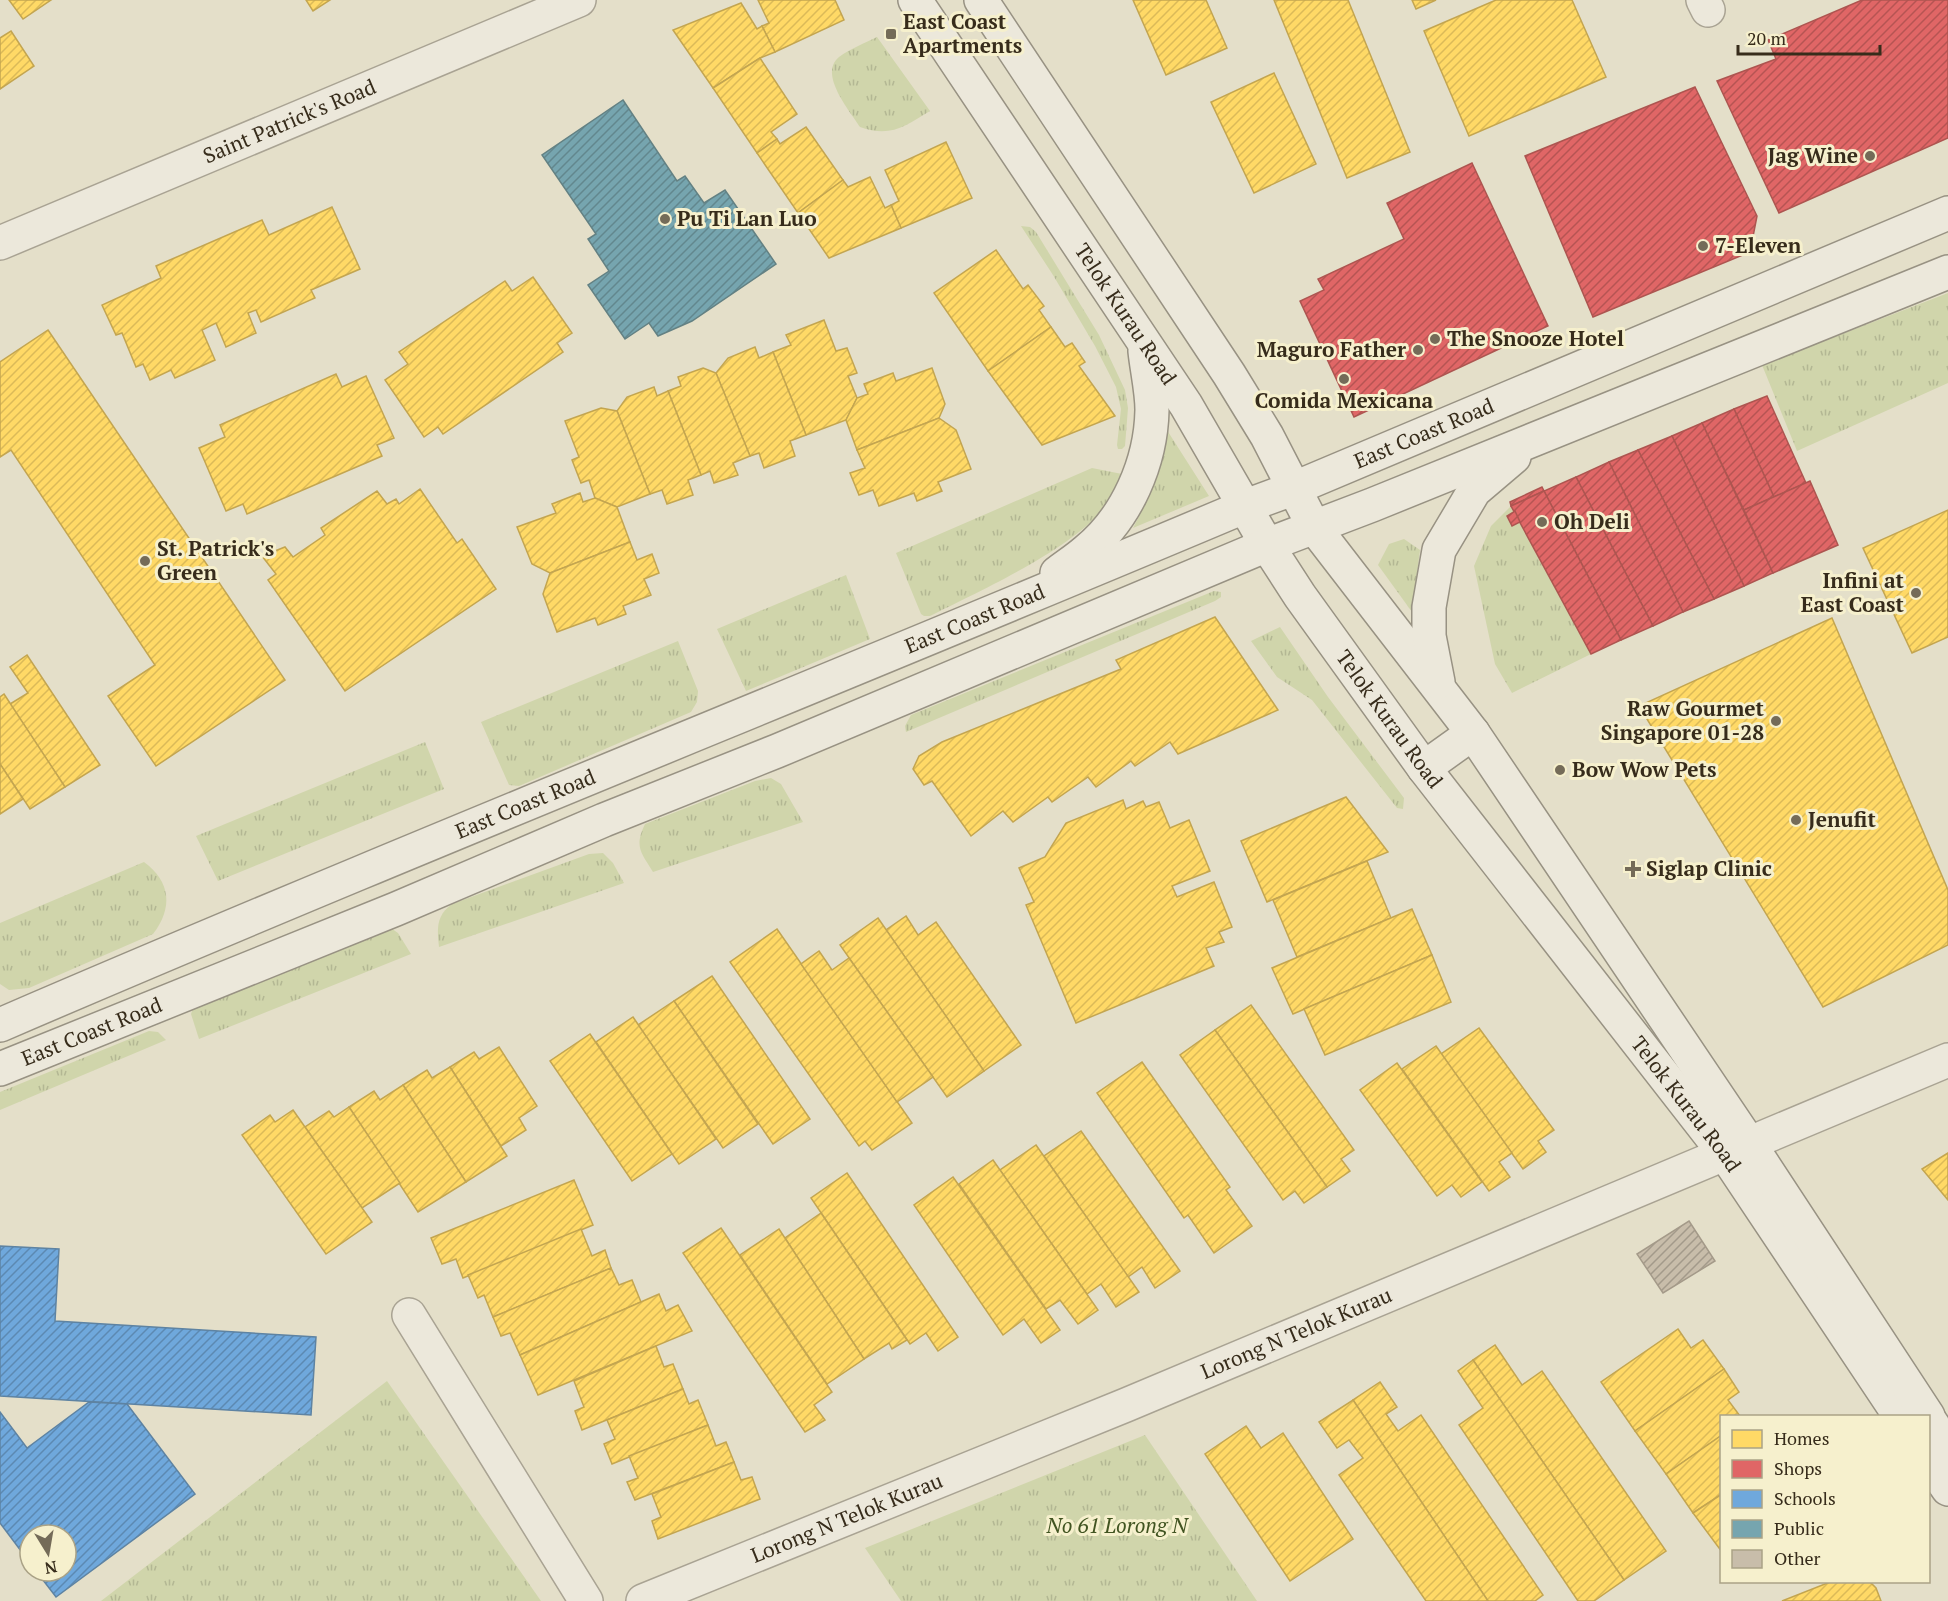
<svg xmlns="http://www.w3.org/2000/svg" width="1948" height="1601" font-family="'PT Serif',serif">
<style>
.grass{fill:url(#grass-tufts)}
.homes{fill:url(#homes-hatch);stroke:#c3a550;stroke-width:1.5}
.shops{fill:url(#shops-hatch);stroke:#ad5550;stroke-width:1.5}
.schools{fill:url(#schools-hatch);stroke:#5e83a2;stroke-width:1.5}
.public{fill:url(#public-hatch);stroke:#638183;stroke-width:1.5}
.building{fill:url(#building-hatch);stroke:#a49a89;stroke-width:1.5}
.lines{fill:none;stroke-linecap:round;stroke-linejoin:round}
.street-casing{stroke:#a9a393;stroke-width:36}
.secondary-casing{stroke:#989283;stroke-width:36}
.street{stroke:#ece8db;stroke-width:33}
.secondary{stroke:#ece8db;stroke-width:33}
.poi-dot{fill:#746b58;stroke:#f6f0cd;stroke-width:2}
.labels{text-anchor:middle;stroke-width:6;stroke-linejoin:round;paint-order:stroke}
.poi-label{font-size:21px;font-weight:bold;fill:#372c1b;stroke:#f6f0cd;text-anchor:start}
.street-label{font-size:21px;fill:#372c1b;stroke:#f6f0cd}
.park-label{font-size:21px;font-style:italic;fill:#415421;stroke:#f6f0cd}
</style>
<defs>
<pattern id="grass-tufts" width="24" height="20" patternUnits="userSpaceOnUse" patternTransform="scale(1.5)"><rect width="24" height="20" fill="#d0d5ab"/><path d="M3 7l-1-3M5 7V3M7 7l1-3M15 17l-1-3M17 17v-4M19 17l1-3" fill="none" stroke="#b3b793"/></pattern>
<pattern id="homes-hatch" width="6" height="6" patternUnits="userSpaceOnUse" patternTransform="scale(1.5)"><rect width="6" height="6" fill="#ffd966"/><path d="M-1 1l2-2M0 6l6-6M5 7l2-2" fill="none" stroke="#dbba58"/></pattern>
<pattern id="shops-hatch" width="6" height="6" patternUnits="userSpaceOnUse" patternTransform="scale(1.5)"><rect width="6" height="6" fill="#e06666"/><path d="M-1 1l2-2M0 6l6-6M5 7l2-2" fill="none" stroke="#b65453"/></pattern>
<pattern id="schools-hatch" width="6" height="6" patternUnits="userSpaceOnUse" patternTransform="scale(1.5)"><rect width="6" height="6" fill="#6fa8dc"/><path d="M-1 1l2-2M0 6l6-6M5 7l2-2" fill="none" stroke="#5c89b2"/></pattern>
<pattern id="public-hatch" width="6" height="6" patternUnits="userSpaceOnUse" patternTransform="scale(1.5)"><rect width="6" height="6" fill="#76a5af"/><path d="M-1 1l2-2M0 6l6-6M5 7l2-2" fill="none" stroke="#62878e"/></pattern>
<pattern id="building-hatch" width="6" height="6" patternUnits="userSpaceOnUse" patternTransform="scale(1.5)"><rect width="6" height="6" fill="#c8bdaa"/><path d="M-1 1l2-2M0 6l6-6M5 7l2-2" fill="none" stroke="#a39a8a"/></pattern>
</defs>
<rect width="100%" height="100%" fill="#e4dfc9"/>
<g class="grass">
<path d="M877,37L930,111C905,126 891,138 860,127C850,111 818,74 839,57C850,49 865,43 877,37Z"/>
<path d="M1021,226L1030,227L1036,232L1099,335L1125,390L1128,408L1125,446L1122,449H1118L1117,445L1121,409L1116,387L1095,346L1053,275Z"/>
<path d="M1948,293V383L1797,451L1762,365Z"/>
<path d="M1165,427L1209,496L1133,528C1151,495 1158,462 1165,427Z"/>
<path d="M1092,468L1122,474C1119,481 1117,488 1113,495C1088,543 979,591 930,616H924L921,614L896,553Z"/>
<path d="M1511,506L1591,654L1512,693L1495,664L1474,566L1491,526Z"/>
<path d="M1404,539L1420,550L1412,612L1378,565L1389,544Z"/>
<path d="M846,575L870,639L746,691L717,629Z"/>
<path d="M1214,591L1221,592V597L1215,601L906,732L905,726L911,715Z"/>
<path d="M1280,627L1328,697L1404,798L1403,809L1397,808L1312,700L1277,677L1251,641Z"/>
<path d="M678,641L698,691L697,702L691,712L519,786L509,785L481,722Z"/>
<path d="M425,742L444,789L218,881L196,836Z"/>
<path d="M771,778L781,784L803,822L653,872C641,852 634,847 645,824L755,781Z"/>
<path d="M603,853L613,863L624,883L439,947C437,928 436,916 452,904L589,854Z"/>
<path d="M144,862C171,882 173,908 153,934L29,988L9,990L0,984V923Z"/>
<path d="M385,924L398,933L411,954L199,1039L191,1014L196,999Z"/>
<path d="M149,1031L158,1032L166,1040L0,1110V1092Z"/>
<path d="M387,1381L541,1601H101Z"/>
<path d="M1145,1435L1257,1601H901L865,1548Z"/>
</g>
<g class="homes">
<path d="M9,0H51L23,19Z"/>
<path d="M306,0H330L313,11Z"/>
<path d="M758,0H835L844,20L775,52L762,26L769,23Z"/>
<path d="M1133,0H1206L1227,48L1166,75Z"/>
<path d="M1274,0H1348L1410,152L1347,178Z"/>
<path d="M1412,0H1436L1416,9Z"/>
<path d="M1496,0H1572L1606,77L1469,136L1424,31Z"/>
<path d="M741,3L757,29L762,26L775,52L760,58L713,88L673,30Z"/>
<path d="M11,31L34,66L0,89V38Z"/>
<path d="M760,58L797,114L771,132L777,139L757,153L713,88Z"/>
<path d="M1274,73L1316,164L1254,193L1211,102Z"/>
<path d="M806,127L843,180L798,213L757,153L777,139L780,144Z"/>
<path d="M946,142L972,198L901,228L891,205L899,201L885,170Z"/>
<path d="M870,177L885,208L891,205L901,228L829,258L798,213L843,180L848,187Z"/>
<path d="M332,207L360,269L311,290L315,298L261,322L256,310L248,313L256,333L226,347L216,323L202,330L215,360L175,378L171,370L150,380L143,364L136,367L122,333L116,335L102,305L161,278L156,266L262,220L269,235Z"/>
<path d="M996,250L1023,289L1028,285L1044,306L1039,310L1051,327L988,371L934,293Z"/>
<path d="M533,277L572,333L557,343L563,352L443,434L438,427L424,437L385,380L408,364L399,352L505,281L512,291Z"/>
<path d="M824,320L836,351L847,348L857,373L848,376L857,398L846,420L806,435L773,352L791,345L786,335Z"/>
<path d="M1051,327L1065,347L1072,343L1085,362L1079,366L1115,416L1042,445L988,371Z"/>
<path d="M48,330L285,680L156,766L108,696L155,665L11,450L0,457V362Z"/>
<path d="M755,347L759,358L773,352L806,435L790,441L795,456L764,468L759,453L750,456L716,373L728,358Z"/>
<path d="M703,368L716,373L750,456L733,463L738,475L714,483L710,471L701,475L668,391L681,386L678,377Z"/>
<path d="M932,368L945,404L939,418L857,450L846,420L857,398L868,394L864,384L893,373L896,381Z"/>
<path d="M336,374L342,387L366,376L394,438L377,445L382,456L247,514L243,504L226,511L199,448L225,437L220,425Z"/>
<path d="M654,387L657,396L668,391L701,475L688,480L693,495L667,504L662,490L650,494L617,411L627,397Z"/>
<path d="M601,408L617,411L650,494L617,507L595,498L589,480L581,483L572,460L579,457L565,421Z"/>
<path d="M939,418L956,430L971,469L938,482L942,491L917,501L914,493L879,506L873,490L859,495L850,473L865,468L857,450Z"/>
<path d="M420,489L457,543L462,539L496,589L345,691L268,580L276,574L262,556L285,547L293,557L325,535L321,528L377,491L387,504L396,499L399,504Z"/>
<path d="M580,493L583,502L595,498L617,507L630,542L550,573L532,564L517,527L556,513L552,504Z"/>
<path d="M1948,510V637L1912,653L1863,548Z"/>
<path d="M630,542L637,560L652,554L659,573L644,579L651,595L623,606L626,614L598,625L595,618L557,632L543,594L550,573Z"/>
<path d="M1215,617L1278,710L1178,754L1170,742L1135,766L1131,761L1096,787L1088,777L1052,802L1048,797L1013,822L1003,811L971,836L932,781L924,785L913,769L919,756L942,742L1121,669L1116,660Z"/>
<path d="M1832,618L1948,890V945L1823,1007L1639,706Z"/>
<path d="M27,655L100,765L65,787L10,704L28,693L10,667Z"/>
<path d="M4,694L65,787L30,809L0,764V697Z"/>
<path d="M0,764L23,799L0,814Z"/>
<path d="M1346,797L1388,852L1267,902L1241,841Z"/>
<path d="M1123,800L1126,809L1143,801L1146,807L1159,802L1170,828L1189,820L1210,871L1172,886L1177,897L1214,882L1232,927L1219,932L1224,942L1206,948L1214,966L1076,1023L1026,905L1034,902L1019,868L1045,857L1066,823Z"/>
<path d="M1367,861L1391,918L1297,957L1273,900Z"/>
<path d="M1412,909L1432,955L1293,1014L1272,968Z"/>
<path d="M906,916L918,935L936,922L1021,1045L984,1071L886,930Z"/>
<path d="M878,918L984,1071L947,1097L840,945Z"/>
<path d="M777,929L912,1123L872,1150L865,1141L859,1146L730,962Z"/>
<path d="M819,951L832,970L849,958L933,1077L897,1102L801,964Z"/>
<path d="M1432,955L1451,1002L1325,1055L1304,1009Z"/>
<path d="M712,976L810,1119L773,1144L674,1001Z"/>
<path d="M674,1001L758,1124L723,1148L638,1025Z"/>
<path d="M1251,1005L1354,1150L1341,1159L1350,1171L1327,1187L1215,1030Z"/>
<path d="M633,1017L716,1139L679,1164L596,1042Z"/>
<path d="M1479,1028L1554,1130L1538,1141L1546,1152L1523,1169L1441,1054Z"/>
<path d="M1215,1030L1327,1187L1304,1203L1295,1191L1283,1200L1180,1055Z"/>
<path d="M590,1034L672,1154L632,1181L550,1061Z"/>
<path d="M1436,1046L1512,1153L1499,1162L1510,1177L1489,1191L1402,1069Z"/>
<path d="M499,1047L537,1106L519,1118L526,1130L501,1146L450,1067L474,1052L479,1059Z"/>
<path d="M1142,1062L1230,1187L1226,1190L1252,1226L1214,1253L1188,1215L1184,1218L1097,1093Z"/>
<path d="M1397,1063L1482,1182L1461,1197L1452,1185L1437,1196L1360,1090Z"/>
<path d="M450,1067L507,1156L466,1182L403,1085L427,1070L432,1078Z"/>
<path d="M403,1085L466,1182L418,1212L349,1107L374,1091L380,1100Z"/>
<path d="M349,1107L400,1183L362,1208L305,1127L329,1111L334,1117Z"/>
<path d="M293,1110L372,1222L326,1254L242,1135L270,1115L275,1122Z"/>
<path d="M1081,1131L1180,1271L1155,1288L1142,1267L1128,1277L1044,1156Z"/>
<path d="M1036,1145L1139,1292L1116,1307L1101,1284L1087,1294L1000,1170Z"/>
<path d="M1948,1153V1200L1922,1169Z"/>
<path d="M993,1160L1098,1310L1078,1324L1060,1300L1046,1309L959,1184Z"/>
<path d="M847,1173L958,1337L938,1351L926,1333L910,1344L811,1198Z"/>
<path d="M953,1177L1060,1330L1041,1343L1024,1319L1003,1335L914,1205Z"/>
<path d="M574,1180L593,1225L463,1278L456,1259L442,1264L431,1238Z"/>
<path d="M821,1213L907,1340L892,1349L889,1343L864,1359L785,1238Z"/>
<path d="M721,1228L832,1392L814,1405L825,1420L805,1432L683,1253Z"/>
<path d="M581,1229L592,1256L605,1250L611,1268L493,1317L484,1295L478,1298L468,1275Z"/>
<path d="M779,1229L864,1359L827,1384L740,1255Z"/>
<path d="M611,1268L619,1285L632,1280L641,1302L520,1355L510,1333L501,1336L493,1317Z"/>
<path d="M659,1294L666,1311L678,1305L692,1331L538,1395L520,1355Z"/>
<path d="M1678,1329L1691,1348L1703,1340L1724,1369L1635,1431L1601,1382Z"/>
<path d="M1495,1345L1522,1385L1542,1371L1666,1551L1624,1580L1473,1360Z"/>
<path d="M656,1346L664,1367L673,1364L683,1389L582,1430L575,1411L584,1407L574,1381Z"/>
<path d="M1473,1360L1624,1580L1594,1601H1578L1459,1425L1483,1408L1458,1371Z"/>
<path d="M1724,1369L1739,1392L1728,1400L1740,1416H1722V1435L1666,1474L1635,1431Z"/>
<path d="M1380,1382L1397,1407L1386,1414L1398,1431L1421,1415L1543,1595L1535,1601H1488L1353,1400Z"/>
<path d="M683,1389L689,1404L698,1400L708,1425L612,1464L604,1444L615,1439L607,1420Z"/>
<path d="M1353,1400L1488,1601H1426L1339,1475L1363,1458L1349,1440L1337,1448L1319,1422Z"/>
<path d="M708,1425L716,1446L726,1442L734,1462L635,1500L627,1482L638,1478L629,1456Z"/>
<path d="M1246,1426L1261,1448L1283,1433L1353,1539L1290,1581L1205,1454Z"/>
<path d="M1722,1435V1494L1693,1513L1666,1474Z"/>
<path d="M734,1462L741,1480L752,1477L760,1499L658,1539L652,1521L661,1517L652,1494Z"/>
<path d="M1722,1494V1552L1693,1513Z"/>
<path d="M1830,1582H1870L1876,1588L1881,1601H1782Z"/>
</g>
<g class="shops">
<path d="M1862,0H1948V138L1779,213L1717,81L1776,59L1768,40Z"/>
<path d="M1695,87L1757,216L1750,252L1593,317L1525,156Z"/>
<path d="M1472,163L1548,326L1354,417L1300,301L1324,290L1318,279L1404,239L1387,203Z"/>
<path d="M1767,396L1806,483L1774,497L1734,409Z"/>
<path d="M1734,409L1774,497L1744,510L1702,423Z"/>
<path d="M1702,423L1773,573L1744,586L1672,436Z"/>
<path d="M1672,436L1744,586L1714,599L1638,450Z"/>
<path d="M1638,450L1714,599L1683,612L1609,462Z"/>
<path d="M1609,462L1683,612L1653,626L1576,477Z"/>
<path d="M1576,477L1653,626L1621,640L1544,491Z"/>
<path d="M1810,481L1838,545L1773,573L1744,510Z"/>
<path d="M1542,487L1544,491L1511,506L1510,502Z"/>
<path d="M1544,491L1621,640L1591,654L1511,506Z"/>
<path d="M1515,511L1520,522L1512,526L1507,516Z"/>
</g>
<g class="schools">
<path d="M0,1246L59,1249L55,1321L316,1337L311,1415L0,1396Z"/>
<path d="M89,1402L127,1404L195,1494L56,1597L36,1571H66V1535H30V1563L0,1523V1412L27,1448Z"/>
</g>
<path class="public" d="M623,100L677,181L685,176L704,203L725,190L776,264L692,321L658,336L649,323L625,339L588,285L609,271L588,239L596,234L542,155Z"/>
<path class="building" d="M1689,1221L1715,1261L1663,1293L1637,1254Z"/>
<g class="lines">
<g class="street-casing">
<g id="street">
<path d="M1703,0L1708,10"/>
<path id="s1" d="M0,243L579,0"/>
<path d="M409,1315L586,1601"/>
<path id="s2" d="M643,1601L1126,1405L1948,1060"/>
</g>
</g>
<g class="secondary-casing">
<g id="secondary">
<path id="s3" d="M915,0L1186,405L1267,545L1300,596L1424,768L1725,1154L1900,1416"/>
<path d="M981,0L1229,374L1267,436L1314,527L1473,733L1749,1143L1928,1416"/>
<path d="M1057,573C1066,566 1077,559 1086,551C1127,518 1151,462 1152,410C1152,391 1147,370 1145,351"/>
<path d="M1438,682L1429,636V607L1439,550L1474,491L1514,457"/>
<path d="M1424,768L1473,733"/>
<path id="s4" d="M0,1025C413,847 831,681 1246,506L1295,488L1948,213"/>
<path id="s5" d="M0,1069L396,909L604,820L777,751L1267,545L1372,505L1948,272"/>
<path d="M1928,1418L1948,1448"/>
<path d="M1928,1460L1948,1489"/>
</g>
</g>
<use href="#street" class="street"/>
<use href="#secondary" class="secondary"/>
</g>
<g class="poi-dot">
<rect x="885" y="28" width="12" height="12" rx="3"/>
<circle cx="1870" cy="156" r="6"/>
<circle cx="665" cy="219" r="6"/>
<circle cx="1703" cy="246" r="6"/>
<circle cx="1435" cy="339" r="6"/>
<circle cx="1418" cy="350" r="6"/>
<circle cx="1344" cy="379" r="6"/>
<circle cx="1542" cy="522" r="6"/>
<circle cx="145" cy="561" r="6"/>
<circle cx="1916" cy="593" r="6"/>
<circle cx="1776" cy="721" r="6"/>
<circle cx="1560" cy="770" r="6"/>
<circle cx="1796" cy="820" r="6"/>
<path d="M1630 860h6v6h6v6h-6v6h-6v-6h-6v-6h6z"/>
</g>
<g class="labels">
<g class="poi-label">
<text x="903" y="29">East Coast<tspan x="903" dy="24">Apartments</tspan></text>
<text x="1858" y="163" text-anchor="end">Jag Wine</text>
<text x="677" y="226">Pu Ti Lan Luo</text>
<text x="1715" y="253">7-Eleven</text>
<text x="1447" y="346">The Snooze Hotel</text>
<text x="1406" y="357" text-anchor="end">Maguro Father</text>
<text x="1344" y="408" text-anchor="middle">Comida Mexicana</text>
<text x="1554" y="529">Oh Deli</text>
<text x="157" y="556">St. Patrick's<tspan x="157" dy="24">Green</tspan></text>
<text x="1904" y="588" text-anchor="end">Infini at<tspan x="1904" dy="24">East Coast</tspan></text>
<text x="1764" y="716" text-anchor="end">Raw Gourmet<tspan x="1764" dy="24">Singapore 01-28</tspan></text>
<text x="1572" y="777">Bow Wow Pets</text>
<text x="1808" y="827">Jenufit</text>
<text x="1646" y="876">Siglap Clinic</text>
</g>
<g class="street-label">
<text dy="7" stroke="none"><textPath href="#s1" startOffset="314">Saint Patrick's Road</textPath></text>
<text dy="7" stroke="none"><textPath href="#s3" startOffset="378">Telok Kurau Road</textPath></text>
<text dy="7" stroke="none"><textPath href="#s4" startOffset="1542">East Coast Road</textPath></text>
<text dy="7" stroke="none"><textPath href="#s4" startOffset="1056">East Coast Road</textPath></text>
<text dy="7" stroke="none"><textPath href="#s3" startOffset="862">Telok Kurau Road</textPath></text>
<text dy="7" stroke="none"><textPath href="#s4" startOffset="570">East Coast Road</textPath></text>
<text dy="7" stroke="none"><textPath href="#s5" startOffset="99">East Coast Road</textPath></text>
<text dy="7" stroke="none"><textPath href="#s3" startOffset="1348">Telok Kurau Road</textPath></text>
<text dy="7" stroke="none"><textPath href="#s2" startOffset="706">Lorong N Telok Kurau</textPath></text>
<text dy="7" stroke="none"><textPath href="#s2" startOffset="220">Lorong N Telok Kurau</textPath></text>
</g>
<g class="park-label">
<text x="1117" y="1533">No 61 Lorong N</text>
</g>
</g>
<rect x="1720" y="1415" width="210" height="168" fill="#f6f0cd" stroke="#aaa286" stroke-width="1.5"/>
<rect x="1732" y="1430" width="30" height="18" fill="#ffd966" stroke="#aaa286" stroke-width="1.5"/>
<text x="1774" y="1445" font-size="18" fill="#372c1b">Homes</text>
<rect x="1732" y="1460" width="30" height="18" fill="#e06666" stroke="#aaa286" stroke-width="1.5"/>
<text x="1774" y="1475" font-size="18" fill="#372c1b">Shops</text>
<rect x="1732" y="1490" width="30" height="18" fill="#6fa8dc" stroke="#aaa286" stroke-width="1.5"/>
<text x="1774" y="1505" font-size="18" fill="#372c1b">Schools</text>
<rect x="1732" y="1520" width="30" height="18" fill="#76a5af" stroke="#aaa286" stroke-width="1.5"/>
<text x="1774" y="1535" font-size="18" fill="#372c1b">Public</text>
<rect x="1732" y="1550" width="30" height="18" fill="#c8bdaa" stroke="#aaa286" stroke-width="1.5"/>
<text x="1774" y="1565" font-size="18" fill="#372c1b">Other</text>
<g transform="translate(48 1553) rotate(169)"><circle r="28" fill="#f6f0cd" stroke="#aaa286" stroke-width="1.5"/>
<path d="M0-4.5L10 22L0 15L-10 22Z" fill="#746b58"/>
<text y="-9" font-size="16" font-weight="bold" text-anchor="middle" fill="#372c1b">N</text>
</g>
<path d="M1738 45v9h142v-9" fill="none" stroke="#372c1b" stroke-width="3"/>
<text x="1747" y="45" font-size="18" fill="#372c1b" stroke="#f6f0cd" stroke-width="4.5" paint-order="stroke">20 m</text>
</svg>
